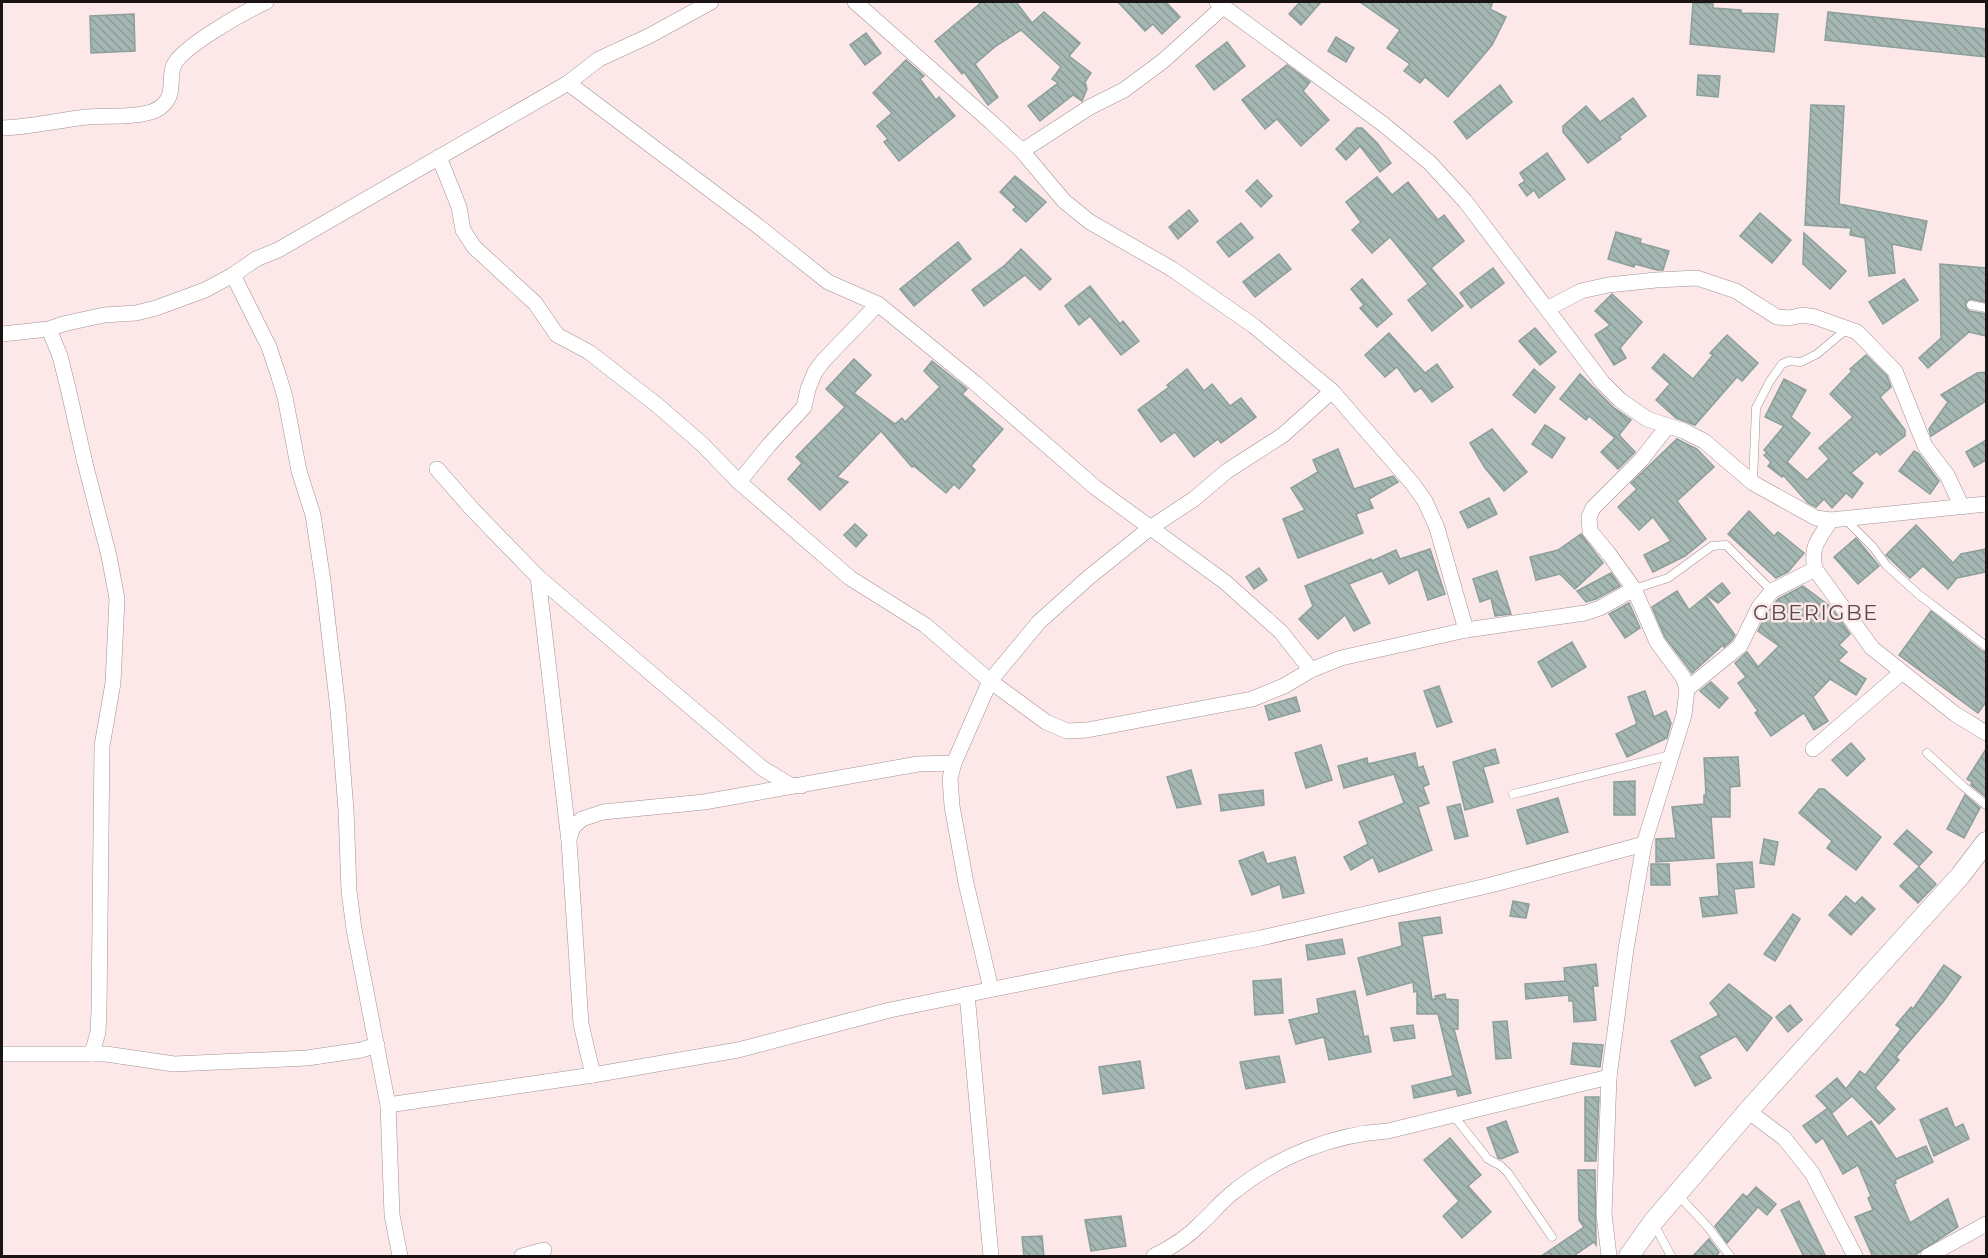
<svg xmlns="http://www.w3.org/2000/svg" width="1988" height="1258" font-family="Montserrat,sans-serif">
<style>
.building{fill:url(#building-back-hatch);stroke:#8c9f9a;stroke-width:1.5}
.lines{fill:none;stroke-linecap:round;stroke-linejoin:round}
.service-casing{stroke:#a49192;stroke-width:9}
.minor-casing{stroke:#a49192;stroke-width:16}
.tertiary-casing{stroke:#a49192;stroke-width:21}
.service{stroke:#fff;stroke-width:8}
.minor{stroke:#fff;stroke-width:15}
.tertiary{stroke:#fff;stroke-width:20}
.labels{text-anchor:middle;stroke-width:5;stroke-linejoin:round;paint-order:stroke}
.quarter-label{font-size:21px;letter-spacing:1.5px;fill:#584849;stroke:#fce8e9}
</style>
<defs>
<pattern id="building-back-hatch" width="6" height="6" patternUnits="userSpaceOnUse" patternTransform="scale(1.5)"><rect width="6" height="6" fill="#a4b7b3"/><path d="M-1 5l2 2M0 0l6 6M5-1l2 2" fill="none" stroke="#8d9c99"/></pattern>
</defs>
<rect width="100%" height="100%" fill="#fce8e9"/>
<g class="building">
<path d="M982,2H1016L1032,23L1044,12L1080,43L1069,56L1091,73L1085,82L1087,89L1082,101L1073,95L1040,121L1028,106L1058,83L1052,79L1061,67L1021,30L996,46L975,64L998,97L988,105L964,72L962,74L935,41Z"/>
<path d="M1118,2H1166L1180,17L1162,34L1153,24L1145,31Z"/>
<path d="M1300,2H1321L1301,25L1289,14Z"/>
<path d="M1360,2H1493L1490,9L1506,17L1492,45L1448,97L1425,77L1420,83L1404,71L1410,64L1387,48L1400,30Z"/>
<path d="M1693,3L1713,4V8L1741,10V13L1778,14L1774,52L1690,44Z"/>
<path d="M1828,12L1986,29V57L1825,40Z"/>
<path d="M134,14L135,51L91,53L90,16Z"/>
<path d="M866,33L881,53L865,65L850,45Z"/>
<path d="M1336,37L1354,48L1346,62L1328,51Z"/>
<path d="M1227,42L1245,66L1214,90L1196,66Z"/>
<path d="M906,60L924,76L920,79L936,100L939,97L955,116L899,161L884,142L888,139L877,126L892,113L873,93Z"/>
<path d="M1287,65L1310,82L1303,91L1329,120L1301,146L1277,119L1265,129L1242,100Z"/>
<path d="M1698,75L1720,76L1718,97L1697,95Z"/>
<path d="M1500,85L1512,102L1467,139L1454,122Z"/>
<path d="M1633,98L1646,116L1619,137L1621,139L1588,163L1563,132V126L1586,106L1600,122Z"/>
<path d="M1811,105L1844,106L1839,204L1927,221L1921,250L1892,244L1895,273L1869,276L1865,238L1850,235L1851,228L1805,225Z"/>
<path d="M1357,128H1362L1378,144L1391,163L1380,172L1360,146L1346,160L1336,149Z"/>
<path d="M1547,153L1565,179L1539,198L1534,190L1527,196L1519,185L1525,181L1520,173Z"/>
<path d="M1015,176L1046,202L1026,222L1013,210L1016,207L1000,192Z"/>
<path d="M1377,177L1392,195L1408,182L1438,220L1444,215L1464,241L1431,268L1463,306L1432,331L1408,300L1428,284L1390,237L1372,253L1352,230L1361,222L1346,202Z"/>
<path d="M1257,180L1272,196L1261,207L1246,191Z"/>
<path d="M1189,210L1198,221L1178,239L1169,227Z"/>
<path d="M1760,213L1791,240L1772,263L1740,236Z"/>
<path d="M1241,223L1253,238L1229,257L1217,242Z"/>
<path d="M1616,232L1641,239L1640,243L1669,251L1663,270H1657L1635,264L1634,267L1608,259Z"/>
<path d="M1804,233L1846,271L1830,289L1803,264Z"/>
<path d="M958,242L971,259L914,306L900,289Z"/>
<path d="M1021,249L1051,279L1040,290L1025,275L984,306L972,290L1005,265Z"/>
<path d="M1279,254L1291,269L1255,297L1243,282Z"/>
<path d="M1940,264L1986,268V302L1970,299L1965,304L1969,311L1986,314V336L1969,332L1928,368L1919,358L1941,338Z"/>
<path d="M1493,268L1504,283L1471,308L1460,293Z"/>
<path d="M1362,279L1392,314L1377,327L1360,308L1364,305L1351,289Z"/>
<path d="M1904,279L1918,300L1883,324L1869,302Z"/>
<path d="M1090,286L1120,324L1123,321L1139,341L1121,355L1090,316L1079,325L1065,306Z"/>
<path d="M1612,294L1642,322L1620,348L1626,358L1614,365L1595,335L1610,325L1595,311Z"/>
<path d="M1535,328L1556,352L1540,365L1519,341Z"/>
<path d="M1389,333L1425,373L1437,364L1453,387L1432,402L1421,388L1415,392L1397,367L1385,377L1365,355Z"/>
<path d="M1727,335L1758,363L1742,381L1737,377L1695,425L1676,418L1656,400L1670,384L1652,368L1664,354L1693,379L1713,355L1710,353Z"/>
<path d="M1866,355L1887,376L1891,387L1880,397L1905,430V436L1880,455L1877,451L1851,473L1863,483L1852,498L1846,493L1832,508L1824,499L1816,507L1808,503L1783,475L1782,477L1768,466L1771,462L1764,455L1767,453L1764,450L1784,426L1765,417L1784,379L1806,390L1791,417L1810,433L1787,462L1807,480L1829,459L1819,448L1853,417L1830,394L1852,371L1850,369Z"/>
<path d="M854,359L871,375L854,393L895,424L902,418L905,422L940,387L924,371L932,361L967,389L962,394L1003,429L971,466L975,470L959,489L954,484L946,493L914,466L912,467L881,431L837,477L848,482L820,510L788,479L802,463L796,457L845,407L826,389Z"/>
<path d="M1187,369L1204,391L1212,384L1230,406L1241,398L1256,417L1221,443L1218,439L1194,457L1175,432L1161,442L1138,410L1169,387L1167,385Z"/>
<path d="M1534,369L1555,387L1535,413L1513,395Z"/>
<path d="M1986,372V401L1931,436L1929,429L1948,402L1941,395L1977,373Z"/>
<path d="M1580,374L1613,407L1631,420L1619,435L1635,452L1618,469L1601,452L1615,438L1589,416L1586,420L1560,399Z"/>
<path d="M1545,425L1565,438L1552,458L1532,444Z"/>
<path d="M1492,429L1527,472L1504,491L1485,468L1470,443Z"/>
<path d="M1677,439L1697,449L1714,467L1677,501L1706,539L1685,556L1653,572L1644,555L1671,541L1653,517L1639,530L1618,507L1637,489L1631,483Z"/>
<path d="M1986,440V460L1974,467L1966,452Z"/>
<path d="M1338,449L1354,489L1393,476L1398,482L1369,499L1373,508L1356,514L1363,533L1298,558L1283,519L1305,510L1291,488L1318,472L1313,460Z"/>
<path d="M1914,451L1919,454L1939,481L1930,494L1899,471Z"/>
<path d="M1489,498L1497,514L1468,528L1460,512Z"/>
<path d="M1749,511L1774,536L1778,532L1804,553L1788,572L1776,578L1728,534Z"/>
<path d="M855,524L867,535L856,547L844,535Z"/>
<path d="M1916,525L1953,563L1961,554L1986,549V572L1957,578L1948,589L1923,566L1910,578L1886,555Z"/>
<path d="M1581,534L1603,563L1575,589L1560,574L1536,580L1530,557L1558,550Z"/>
<path d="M1856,538L1879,566L1858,584L1834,557Z"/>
<path d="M1430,549L1445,594L1428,600L1418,569L1389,584L1382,571L1349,584L1370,623L1354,631L1345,615L1318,639L1299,619L1313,606L1305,586L1371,559L1372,561L1396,550L1400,559Z"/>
<path d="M1259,568L1267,580L1254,589L1246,577Z"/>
<path d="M1497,571L1511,614L1495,616L1491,598L1480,602L1473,579Z"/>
<path d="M1611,573L1620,586L1596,599L1586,602L1577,591Z"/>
<path d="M1722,583L1730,593L1718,603L1707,595Z"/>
<path d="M1803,586L1831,607L1850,634L1839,645L1847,652L1838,661L1866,679L1856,695L1830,679L1813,697L1828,721L1814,730L1804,713L1771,736L1755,713L1758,711L1738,683L1746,677L1735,663L1747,652L1758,667L1779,646L1758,631L1766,615L1778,599Z"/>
<path d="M1677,591L1689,610L1706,596L1735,635L1732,640L1724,647L1723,645L1692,673L1665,637L1652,607Z"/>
<path d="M1629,603L1640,628L1625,638L1609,614Z"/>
<path d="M1931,611L1982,651L1986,652V702L1978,713L1899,655Z"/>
<path d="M1572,642L1586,667L1552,687L1538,662Z"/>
<path d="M1711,682L1728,698L1719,708L1700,691Z"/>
<path d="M1439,686L1452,722L1437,727L1424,691Z"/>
<path d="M1645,691L1654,717L1666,711L1671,723L1667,738L1627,757L1616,734L1637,724L1628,697Z"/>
<path d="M1296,697L1300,711L1269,720L1265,706Z"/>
<path d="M1851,743L1865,759L1847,776L1832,760Z"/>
<path d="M1321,745L1332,780L1306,788L1295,753Z"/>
<path d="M1495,749L1499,763L1483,767L1493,802L1465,810L1453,762Z"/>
<path d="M1986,749V797L1971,785L1972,782L1967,779Z"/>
<path d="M1415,753L1418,768L1423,766L1429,784L1423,787L1429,803L1418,807L1432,850L1379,872L1373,857L1351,870L1344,857L1368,844L1359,822L1404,803L1394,774L1344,788L1338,766L1367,758L1368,764Z"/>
<path d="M1738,757L1740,786L1730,787V817H1711L1714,858L1656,862V839L1676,838L1672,807L1704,804V795H1706L1704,758Z"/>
<path d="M1191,770L1201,804L1177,808L1167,777Z"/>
<path d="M1635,781V815H1614V782Z"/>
<path d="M1819,789H1824L1881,837L1856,870L1827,848L1832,841L1799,813Z"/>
<path d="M1263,790L1264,805L1221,811L1219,795Z"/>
<path d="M1965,795L1980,808L1964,838L1947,829Z"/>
<path d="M1558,798L1568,832L1527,844L1517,810Z"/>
<path d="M1460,804L1468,836L1455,839L1447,807Z"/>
<path d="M1907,830L1932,852L1919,866L1894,844Z"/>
<path d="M1764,839L1778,842L1774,865L1760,863Z"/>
<path d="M1263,852L1267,864L1295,857L1304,893L1283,898L1280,884L1252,895L1239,861Z"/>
<path d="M1752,862L1754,887L1734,889L1737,913L1703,917L1700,898L1719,896L1717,864Z"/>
<path d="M1651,864H1669L1670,885H1651Z"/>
<path d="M1919,867L1936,884L1918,903L1900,886Z"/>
<path d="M1846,896L1855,904L1862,897L1875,909L1851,935L1829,915Z"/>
<path d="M1513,901L1529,904L1526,918L1510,916Z"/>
<path d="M1793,914L1800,919L1775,961L1764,954Z"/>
<path d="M1440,917L1442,933L1422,936L1432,999H1436L1435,996L1445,994L1446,999L1458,1000V1029H1454L1471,1093L1458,1096L1456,1089L1414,1098L1412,1086L1453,1076L1438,1014H1417V991L1414,992L1413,982L1367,995L1358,958L1402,946L1399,923Z"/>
<path d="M1342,939L1345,954L1308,960L1306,945Z"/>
<path d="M1596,964L1598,986H1593L1596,1020L1574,1022L1573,1001H1569V995L1526,999L1525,984L1565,981L1564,968Z"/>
<path d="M1944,965L1961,977L1943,1002L1896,1057L1899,1060L1875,1088L1895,1109L1879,1124L1852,1096L1832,1113L1816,1096L1837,1078L1846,1089L1860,1071L1865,1075L1901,1029L1896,1025L1911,1007L1913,1009Z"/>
<path d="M1281,979L1283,1013L1255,1015L1253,981Z"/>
<path d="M1729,984L1772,1018L1747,1051L1736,1036L1699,1056L1711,1078L1695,1086L1671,1041L1719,1015L1710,1003Z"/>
<path d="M1355,991L1364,1037L1368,1036L1371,1052L1329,1060L1324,1037L1296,1044L1289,1020L1319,1013L1317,999Z"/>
<path d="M1790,1005L1802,1020L1788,1032L1776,1017Z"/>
<path d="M1507,1021L1511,1058L1496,1059L1493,1022Z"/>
<path d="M1413,1025L1415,1038L1394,1041L1391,1028Z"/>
<path d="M1573,1043L1603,1045L1600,1067L1571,1064Z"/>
<path d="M1279,1056L1285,1082L1246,1089L1240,1062Z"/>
<path d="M1140,1061L1144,1088L1103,1094L1099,1067Z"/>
<path d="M1585,1097H1599L1596,1161H1585Z"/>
<path d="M1828,1108L1847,1137L1871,1121L1896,1159L1926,1146L1933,1162L1895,1180L1896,1183L1894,1184L1910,1223L1948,1199L1958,1227L1912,1257H1873L1855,1217L1873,1210L1868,1198L1871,1196L1858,1165L1843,1174L1823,1138L1816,1143L1803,1126Z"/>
<path d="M1947,1108L1955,1128L1963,1124L1969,1139L1934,1156L1920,1120Z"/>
<path d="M1506,1121L1518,1152L1501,1159L1498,1158L1487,1128Z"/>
<path d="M1450,1138L1481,1175L1468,1186L1491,1212L1462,1238L1443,1216L1459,1201L1424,1160Z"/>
<path d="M1578,1170H1595L1596,1245L1594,1242L1572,1257H1540L1584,1227L1579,1220Z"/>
<path d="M1756,1187L1776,1204L1767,1215L1758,1207L1727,1243L1715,1226L1743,1194L1747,1197Z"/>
<path d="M1799,1201L1826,1257H1804L1781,1210Z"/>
<path d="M1121,1216L1126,1246L1091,1251L1085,1220Z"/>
<path d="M1042,1236L1044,1257H1024L1022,1237Z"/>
<path d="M1709,1239L1719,1252L1716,1257H1692Z"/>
</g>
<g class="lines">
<g class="service-casing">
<g id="service">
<path d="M1971,305L1986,308"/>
<path d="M1753,482L1756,408L1770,381L1782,364L1789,361L1801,362L1817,354L1848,328"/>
<path d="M1845,519L1873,547L1886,565L1918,594L1986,646"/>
<path d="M1634,589L1668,578L1712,546L1726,545L1772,591"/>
<path d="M1927,753L1963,786L1986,805"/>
<path d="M1513,794L1671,755"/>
<path d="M1453,1115L1488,1159L1501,1166L1508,1173L1552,1237"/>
<path d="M1678,1195L1707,1226L1730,1256"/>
<path d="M1654,1224L1671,1256"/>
</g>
</g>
<g class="minor-casing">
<g id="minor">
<path d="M855,2L991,122L1022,151L1064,201L1090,222L1172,269L1254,326L1332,391L1412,483L1425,501L1437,528L1466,630"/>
<path d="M1217,2L1383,124L1430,163L1465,201L1603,383L1620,400L1647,419L1684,431L1704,441L1753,483L1816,518L1831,520L1986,504"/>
<path d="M568,83L754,223L828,282L878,304L975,383L1096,488L1225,582L1281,632L1311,670"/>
<path d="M2,128C30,127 59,120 87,117C107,115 128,118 147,113C152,112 159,109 163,105C175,94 169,80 173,67C179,48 246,11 266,2"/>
<path d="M1022,151L1090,107L1124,90L1163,61L1223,7"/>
<path d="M439,157L459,207L463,230L474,247L535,303L557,335L589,352L657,405L702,444L739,482L850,578L925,625L990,681L1046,722L1067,731L1087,730L1252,699L1284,686L1311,670L1341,658L1466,630L1585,613L1600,608L1634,589"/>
<path d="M233,275L269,347L279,377L285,397L299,471L313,515L323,581L338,709L346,810L349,891L354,929L388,1105L392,1215L400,1256"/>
<path d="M1547,309L1581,291L1608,285L1656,280L1697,278L1736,291L1777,317L1789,318L1803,315L1815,317L1857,332L1895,371L1925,446L1947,475L1962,507"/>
<path d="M49,329L60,356L68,388L85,463L109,556L117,599L113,683L102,746L99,1011L98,1032L92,1054"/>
<path d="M2,334L49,329L63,324L104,315L136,313L156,308L205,290L233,275L256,259L278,250L568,83L599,59L649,36L711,2"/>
<path d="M437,469L472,509L538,577L762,768L790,785L801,786"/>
<path d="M739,482L769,445L804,407L808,389L815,372L823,361L878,304"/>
<path d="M1831,520C1819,539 1810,546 1815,569L1872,648L1955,714L1986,733"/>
<path d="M538,577L569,841L581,1024L593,1075"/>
<path d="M1687,689L1740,646L1759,607L1772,591L1815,569"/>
<path d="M1813,749L1901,673"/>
<path d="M569,839L573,827L582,819L603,812L704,802L918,764L954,763"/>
<path d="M991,989L966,883L952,806L950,778L954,763L990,681L1039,622L1088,578L1150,528L1194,499L1227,471L1283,435L1332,391"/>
<path d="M967,994L991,1256"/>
<path d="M2,1054H106L174,1064L307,1058L361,1050L377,1045"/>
<path d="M388,1105L593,1075L738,1050L890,1010L1118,964L1261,938L1491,885L1644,844"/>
<path d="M1748,1111L1784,1138L1812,1173L1855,1256"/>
<path d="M522,1256L544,1250"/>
<path d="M1154,1256C1170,1248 1186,1239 1199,1225C1212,1214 1222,1200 1236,1190C1279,1156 1334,1134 1388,1131L1609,1077"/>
<path d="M1609,1256L1604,1214L1609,1077L1626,949L1644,844L1684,715L1687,689L1683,677L1657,642L1634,589L1609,554L1590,531L1589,517L1593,508L1641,460L1667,427"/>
<path d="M1928,1256L1986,1224"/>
</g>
</g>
<g class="tertiary-casing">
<path id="tertiary" d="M1629,1256L1653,1222L1748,1111L1960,876L1986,842"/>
</g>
<use href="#service" class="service"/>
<use href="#minor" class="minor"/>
<use href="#tertiary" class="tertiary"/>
</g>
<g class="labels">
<g class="quarter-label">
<text x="1816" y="620">GBERIGBE</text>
</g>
</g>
<rect width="1988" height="1258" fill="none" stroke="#1b1414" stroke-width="6"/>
</svg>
